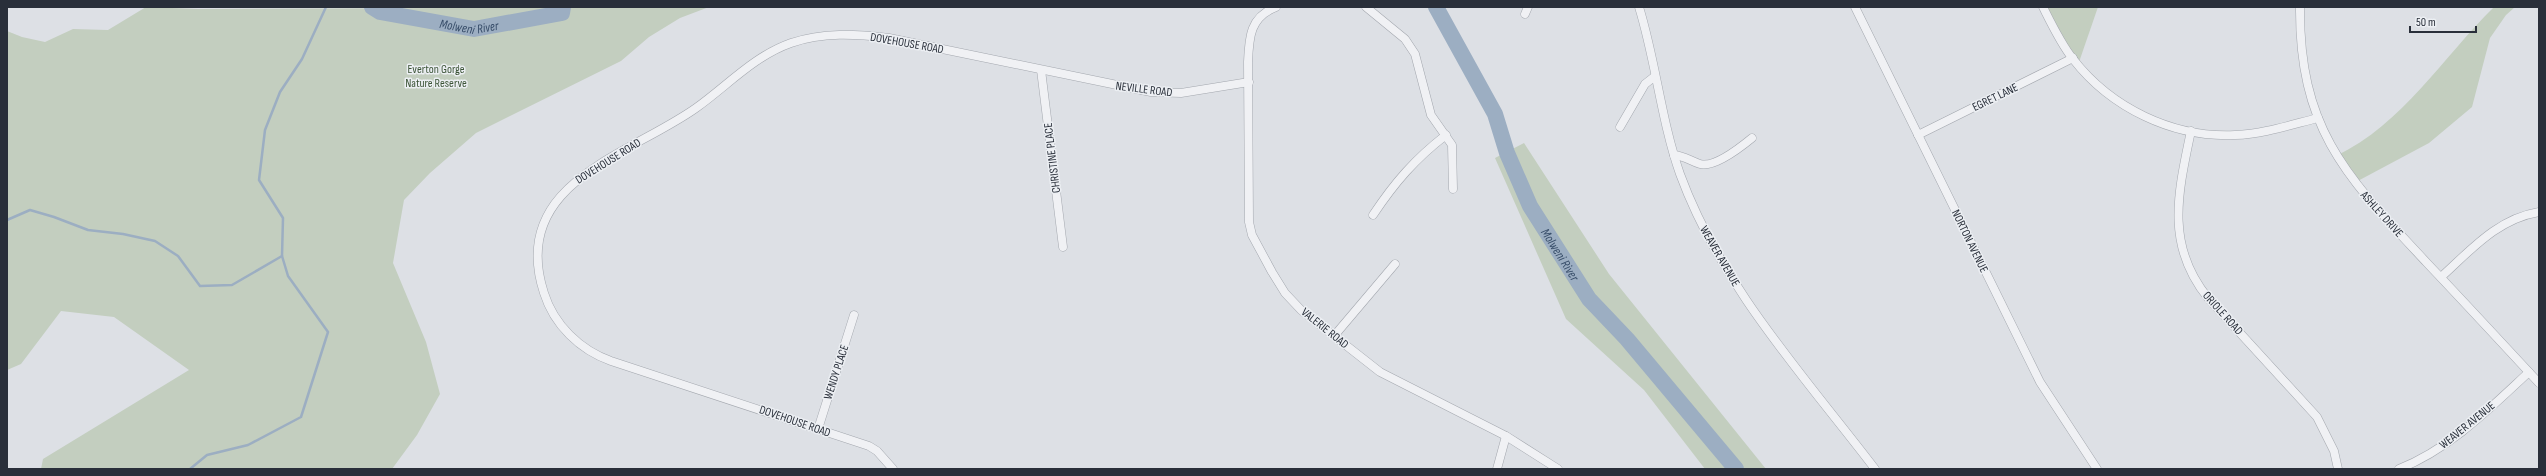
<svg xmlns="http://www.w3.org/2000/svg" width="2546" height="476" font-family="'Sofia Sans Condensed',sans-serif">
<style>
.green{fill:#c3cebf}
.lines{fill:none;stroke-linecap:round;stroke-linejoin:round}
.stream{stroke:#9caec2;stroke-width:2.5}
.river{stroke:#9caec2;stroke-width:16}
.street-casing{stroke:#a3a7ae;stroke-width:9}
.street{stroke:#f0f1f4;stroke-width:8}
.labels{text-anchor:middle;stroke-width:3;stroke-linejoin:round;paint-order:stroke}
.street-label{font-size:12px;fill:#292f3a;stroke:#eceff3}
.park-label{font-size:12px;fill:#3c5437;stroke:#eceff3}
.water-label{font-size:13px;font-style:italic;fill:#374d69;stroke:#eceff3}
</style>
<rect width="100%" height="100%" fill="#dde0e5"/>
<g class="green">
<path d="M146,7L198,9L709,7L680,18L649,37L621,61L476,133L430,173L404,200L393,263L426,342L440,394L417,435L392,469H41L43,459L189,370L114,317L61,311L21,364L7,370V31L22,37L45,42L73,29L108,30Z"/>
<path d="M2043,7H2098L2078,65Z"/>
<path d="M2494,7H2515L2506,15L2490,38L2472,107L2429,143L2354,183L2336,156C2403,124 2443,57 2494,7Z"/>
<path d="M1524,143L1609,274L1766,469H1705L1644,390L1566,319L1495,158Z"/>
</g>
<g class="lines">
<g class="stream">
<path d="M7,220L30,210L54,217L88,230L123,234L155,241L178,256L200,286L232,285L282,256"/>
<path d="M190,469L207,455L248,445L301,417L328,332L288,276L282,256L283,218L259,180L265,130L280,92L302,59L326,7"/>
</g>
<g class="river">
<path id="s1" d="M372,7L380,12L474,29L562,13L563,7"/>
<path id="s2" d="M1436,7L1495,114L1507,153L1530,206L1589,299L1627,339L1736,469"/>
</g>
<g class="street-casing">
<g id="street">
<path d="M1276,7C1250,17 1249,37 1248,62L1249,222L1252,235L1272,272L1285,293L1301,310L1380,372L1506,436L1558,469"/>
<path d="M1366,7L1405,39L1415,54L1431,115L1452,145L1453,189"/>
<path d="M1639,7C1656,62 1661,120 1680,174C1721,286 1804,376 1875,469"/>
<path d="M1855,7L2040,382L2097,469"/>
<path d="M2043,7C2052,25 2061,44 2073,59C2111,108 2173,138 2235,135C2263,134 2290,125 2318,118"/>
<path d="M2300,7C2299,131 2348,178 2427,263C2465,303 2502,343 2539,383"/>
<path d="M1525,14L1528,7"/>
<path d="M1041,70L1063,247"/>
<path d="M1620,127L1645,84L1654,77"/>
<path d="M2191,131C2178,193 2165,245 2208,298L2317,417L2334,451L2338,469"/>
<path d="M1918,135L2073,58"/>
<path d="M1674,155C1685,156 1690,161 1700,164C1714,168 1741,147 1752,138"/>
<path d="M1373,215C1395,182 1415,159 1446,135"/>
<path d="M2441,277C2471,250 2497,219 2539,212"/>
<path d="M1334,336L1395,264"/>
<path d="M818,429L854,315"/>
<path d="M893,469L877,451L869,446L611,361C580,350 554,325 544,293C508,183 630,155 696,108C727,86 754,56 791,43C823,32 855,34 889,38L1151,92L1181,93L1249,82"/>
<path d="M1497,469L1506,436"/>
<path d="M2399,469C2451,448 2489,409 2529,372"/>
</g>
</g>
<use href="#street" class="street"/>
</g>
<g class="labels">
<g class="street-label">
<text transform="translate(907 43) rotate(10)" y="4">DOVEHOUSE ROAD</text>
<text transform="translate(1144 89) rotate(7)" y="4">NEVILLE ROAD</text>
<text transform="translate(1995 97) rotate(-26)" y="4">EGRET LANE</text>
<text transform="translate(1052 158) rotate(-97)" y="4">CHRISTINE PLACE</text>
<text transform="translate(608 161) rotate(-32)" y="4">DOVEHOUSE ROAD</text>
<text transform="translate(2382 214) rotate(48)" y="4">ASHLEY DRIVE</text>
<text transform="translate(1970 241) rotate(64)" y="4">NORTON AVENUE</text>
<text transform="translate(1720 256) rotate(60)" y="4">WEAVER AVENUE</text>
<text transform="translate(2223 313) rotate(48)" y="4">ORIOLE ROAD</text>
<text transform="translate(1325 328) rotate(39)" y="4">VALERIE ROAD</text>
<text transform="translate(836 372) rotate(-72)" y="4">WENDY PLACE</text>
<text transform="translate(795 421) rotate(19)" y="4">DOVEHOUSE ROAD</text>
<text transform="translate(2467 425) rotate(-39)" y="4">WEAVER AVENUE</text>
</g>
<g class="park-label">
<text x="436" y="73">Everton Gorge<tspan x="436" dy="14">Nature Reserve</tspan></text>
</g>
<g class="water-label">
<text dy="5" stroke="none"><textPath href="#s1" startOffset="100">Molweni River</textPath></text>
<text dy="5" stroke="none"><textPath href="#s2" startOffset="278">Molweni River</textPath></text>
</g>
</g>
<rect width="2546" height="476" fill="none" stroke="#292f3a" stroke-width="16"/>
<path d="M2410 26v6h66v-6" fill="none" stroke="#292f3a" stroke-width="2"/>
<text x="2416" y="26" font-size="12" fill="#292f3a" stroke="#eceff3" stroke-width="3" paint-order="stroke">50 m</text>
</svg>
